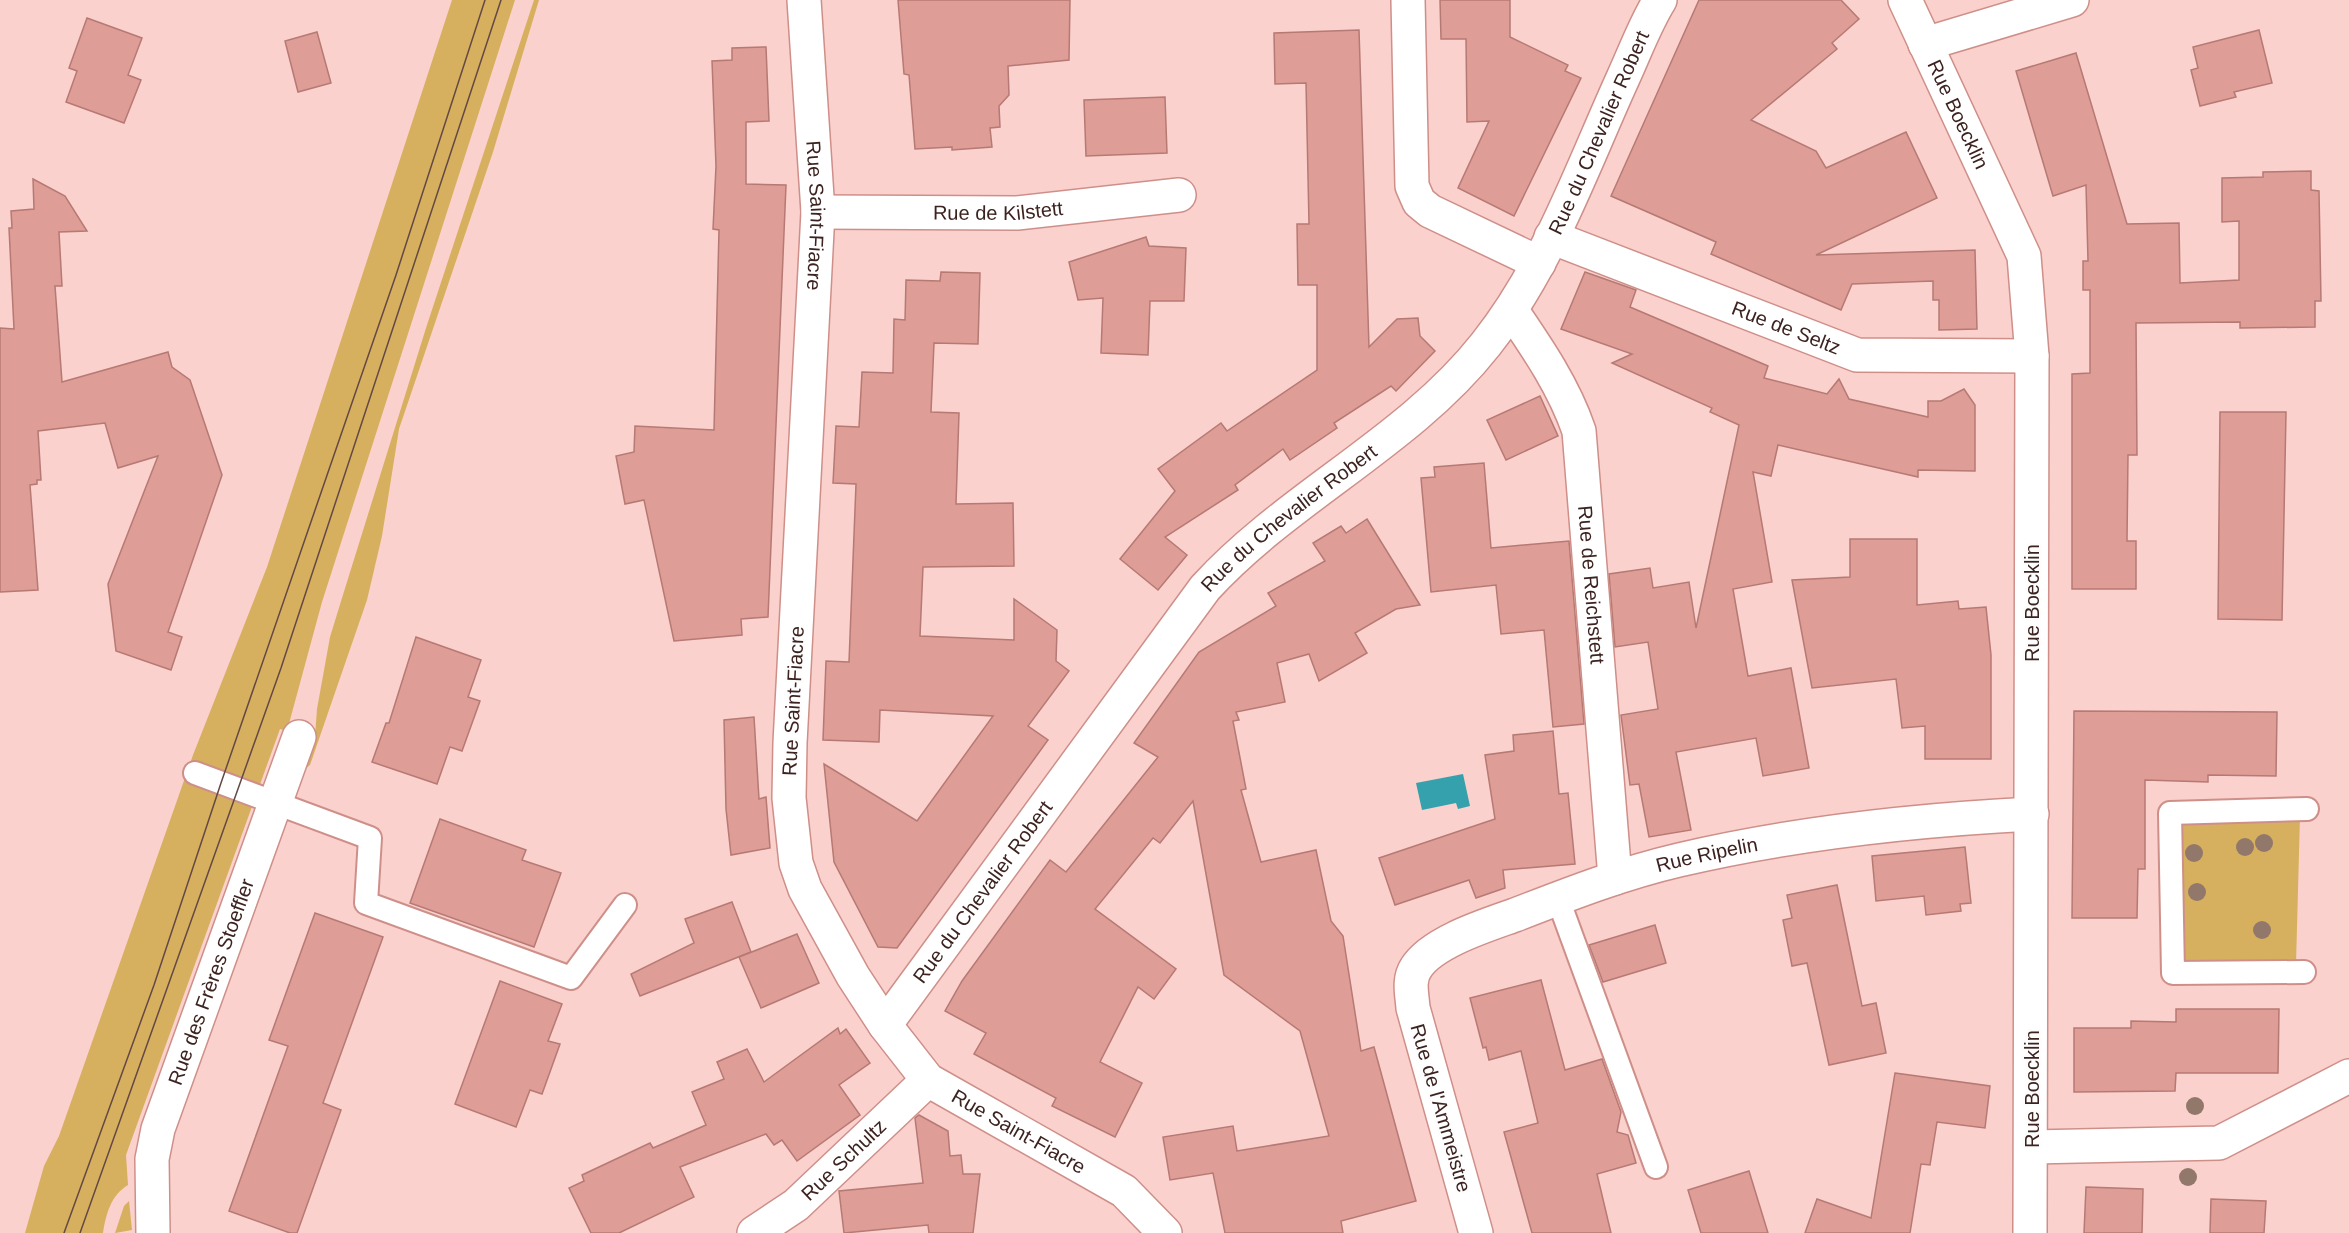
<svg xmlns="http://www.w3.org/2000/svg" width="2349" height="1233" font-family="Arial,sans-serif">
<style>
.green{fill:#d6b05e}
.water{fill:#35a1ac}
.building{fill:#de9d96;stroke:#b77973;stroke-width:1.5}
.lines{fill:none;stroke-linecap:round;stroke-linejoin:round}
.lane-casing{stroke:#cf8f89;stroke-width:26}
.street-casing{stroke:#cf8f89;stroke-width:36}
.secondary-casing{stroke:#cf8f89;stroke-width:36}
.lane{stroke:#fff;stroke-width:22}
.street{stroke:#fff;stroke-width:33}
.secondary{stroke:#fff;stroke-width:33}
.tram{stroke:#644845;stroke-width:1.5}
.tree{fill:#91786b}
.labels{text-anchor:middle;stroke-width:5;stroke-linejoin:round;paint-order:stroke}
.street-label{font-size:20px;fill:#3c2320;stroke:#fdfdfd}
</style>
<rect width="100%" height="100%" fill="#fad1cd"/>
<g class="green">
<path d="M452,0H515L322,602L287,731L280,729L126,1155L128,1185C111,1195 106,1214 103,1233H25L44,1166L59,1136L193,755L267,567Z"/>
<path d="M534,0H539L493,152L399,429L382,536L367,600L310,765L305,769L315,737L317,709L330,637L342,598L426,328Z"/>
<path d="M2300,816L2296,964L2182,966L2180,822Z"/>
<path d="M129,1201L132,1230L115,1233L124,1206Z"/>
</g>
<path class="water" d="M1463,774L1470,806L1458,809L1456,803L1422,810L1416,783Z"/>
<g class="building">
<path d="M898,0H1070L1069,60L1008,66L1009,95L999,106L1000,127L990,128L992,147L952,150V147L915,149L909,75L904,74Z"/>
<path d="M1440,0H1510V37L1568,65L1565,71L1581,78L1514,216L1458,188L1489,121L1467,122L1466,39H1441Z"/>
<path d="M1699,0H1841L1859,19L1832,43L1837,49L1751,120L1816,151L1826,168L1906,132L1937,198L1816,255L1975,250L1977,329L1939,330V300H1933V281L1852,284L1841,310L1711,254L1716,242L1611,196Z"/>
<path d="M87,18L142,38L128,75L141,80L124,123L66,102L77,71L69,68Z"/>
<path d="M1359,30L1369,347L1397,319L1418,318L1420,336L1435,351L1396,391L1391,386L1334,423L1337,428L1290,460L1283,449L1235,485L1238,490L1165,537L1187,555L1158,590L1120,559L1175,491L1158,469L1221,423L1227,431L1317,370V285H1298L1297,224H1309L1306,83L1275,84L1274,33Z"/>
<path d="M2259,30L2272,83L2234,92L2236,97L2200,106L2191,70L2198,68L2193,47Z"/>
<path d="M317,32L331,83L298,92L285,41Z"/>
<path d="M766,47L769,121L746,122V184L786,185L768,617L741,619L742,635L674,641L644,500L625,504L616,456L634,452L635,426L714,430L719,230L713,229L716,166L712,61L732,60V48Z"/>
<path d="M2076,53L2127,224L2179,223L2180,283L2239,280V221L2222,222V178L2263,177V172L2311,171V190L2319,191L2321,301H2315V327L2240,328V322L2136,323L2137,455H2128L2127,541H2136V589H2072V374L2090,373V290H2083V261H2088L2086,185L2053,196L2016,71Z"/>
<path d="M1165,97L1167,153L1086,156L1084,100Z"/>
<path d="M33,179L65,196L87,231L59,232L62,286H55L62,382L168,352L172,367L190,380L222,475L168,632L182,637L171,670L116,651L108,584L158,456L118,468L105,423L38,431L41,480H37V484L30,485L38,590L0,592V328L14,329L9,228H12L11,211L34,209Z"/>
<path d="M1146,237L1149,246L1186,248L1184,301H1150L1148,355L1101,353L1103,298L1078,300L1069,262Z"/>
<path d="M941,272L980,273L978,344L934,343L931,412L959,413L956,504L1013,503L1014,566L923,567L920,636L1014,640V599L1057,630L1056,661L1069,671L1028,726L1048,740L897,948L878,947L834,862L824,764L917,821L993,716L880,710L879,742L823,740L826,661L849,662L856,484L833,483L836,426L859,427L862,372L893,373L894,319L905,320L906,280L940,281Z"/>
<path d="M1585,272L1636,290L1630,307L1768,366L1764,378L1827,394L1839,379L1849,399L1928,417V401H1941L1964,389L1975,405V471L1918,470V477L1778,445L1771,476L1753,472L1772,582L1733,589L1748,676L1791,668L1809,768L1763,776L1756,738L1676,752L1691,830L1649,837L1639,784L1630,785L1621,715L1658,709L1648,642L1615,647L1609,574L1650,568L1653,588L1689,582L1696,628L1739,425L1710,412L1712,408L1612,363L1632,354L1561,329Z"/>
<path d="M1540,396L1558,436L1506,460L1487,420Z"/>
<path d="M2220,412H2286L2282,620L2218,619Z"/>
<path d="M1484,463L1491,548L1569,541L1584,724L1553,727L1544,630L1501,634L1496,585L1431,592L1421,478L1435,477L1434,467Z"/>
<path d="M1367,519L1420,605L1396,609L1355,633L1367,653L1319,681L1309,654L1277,663L1285,702L1236,712L1239,720L1233,721L1246,789L1241,790L1261,862L1316,850L1331,921L1343,936L1361,1051L1374,1047L1416,1201L1341,1221L1343,1233H1225L1213,1173L1170,1180L1163,1137L1233,1126L1237,1151L1329,1136L1300,1031L1224,975L1193,801L1160,843L1153,838L1095,909L1176,969L1154,999L1138,987L1100,1062L1142,1083L1115,1137L1052,1106L1056,1098L974,1054L986,1033L945,1011L962,981L1050,860L1066,872L1158,757L1134,743L1199,652L1276,606L1268,593L1325,561L1313,543L1341,526L1346,533Z"/>
<path d="M1850,539H1917V605L1958,601L1959,609L1986,607L1991,655V759H1925V726L1902,728L1896,679L1812,688L1792,580L1850,577Z"/>
<path d="M416,637L481,660L468,697L480,701L462,751L450,747L437,784L372,762L386,723H389Z"/>
<path d="M2074,711L2277,712L2276,776L2208,775V782L2145,780V869H2138L2137,918H2072Z"/>
<path d="M754,717L759,799L766,797L770,848L731,855L726,809L724,720Z"/>
<path d="M1553,731L1559,794L1568,793L1575,864L1503,870L1505,888L1476,898L1469,880L1395,905L1379,858L1495,819L1485,755L1514,751L1513,735Z"/>
<path d="M440,819L526,850L522,860L561,873L534,947L410,903Z"/>
<path d="M1965,847L1971,903L1960,904L1961,911L1926,915L1924,896L1876,901L1872,856Z"/>
<path d="M1837,885L1862,1006L1876,1003L1886,1053L1829,1065L1807,963L1792,966L1783,920L1792,918L1787,895Z"/>
<path d="M732,902L751,952L640,996L631,974L694,943L685,919Z"/>
<path d="M315,913L383,937L323,1103L341,1110L297,1233H290L229,1211L288,1046L269,1040Z"/>
<path d="M1655,925L1666,963L1603,982L1589,945Z"/>
<path d="M797,934L819,983L761,1008L739,957Z"/>
<path d="M1541,980L1565,1070L1602,1059L1621,1112L1617,1132L1628,1135L1636,1163L1597,1174L1611,1233H1532L1504,1132L1538,1123L1521,1051L1489,1060L1486,1047L1483,1048L1470,998Z"/>
<path d="M500,981L562,1004L548,1041L560,1044L542,1094L530,1090L516,1127L455,1104Z"/>
<path d="M2176,1009H2279L2278,1073H2176L2175,1091L2074,1092V1028H2131V1021L2176,1022Z"/>
<path d="M838,1028L840,1034L846,1029L870,1063L839,1085L860,1115L797,1161L782,1140L774,1145L766,1134L680,1167L694,1197L619,1233H591L569,1188L584,1181L582,1175L650,1143L653,1148L706,1125L692,1092L724,1079L717,1062L747,1049L764,1082Z"/>
<path d="M1895,1073L1990,1086L1985,1128L1937,1122L1930,1165L1921,1164L1910,1233H1805L1817,1199L1871,1218Z"/>
<path d="M919,1115L948,1131L950,1156L961,1155L963,1174H980L973,1233H929L928,1225L844,1233L839,1191L923,1183L915,1118Z"/>
<path d="M1749,1171L1768,1233H1701L1688,1190Z"/>
<path d="M2086,1187L2143,1189L2142,1233H2084Z"/>
<path d="M2211,1199L2266,1201L2264,1233H2210Z"/>
</g>
<g class="lines">
<g class="lane-casing">
<g id="lane">
<path d="M195,773L370,838L366,903L571,978L625,905"/>
<path d="M1558,899L1656,1167"/>
<path d="M2304,972L2173,973L2170,813L2307,809"/>
</g>
</g>
<g class="street-casing">
<g id="street">
<path id="s1" d="M804,0L818,212L790,743L789,798L796,863L805,889L853,976L885,1025L928,1080L1124,1191L1165,1233"/>
<path d="M1408,0L1412,186L1419,202L1430,211L1539,263"/>
<path d="M1925,44L2072,0"/>
<path id="s2" d="M818,212L1017,213L1179,195"/>
<path id="s3" d="M1551,237L1857,355L2032,356"/>
<path id="s4" d="M1512,311C1538,349 1564,387 1579,431L1615,878"/>
<path id="s5" d="M885,1025L1205,588C1288,497 1409,442 1486,344C1548,266 1582,168 1623,78C1635,52 1645,24 1660,0"/>
<path d="M2032,1147L2219,1143L2349,1076"/>
<path id="s6" d="M153,1233L152,1159L158,1129L299,737"/>
<path id="s7" d="M754,1233L796,1205L928,1080"/>
<path id="s8" d="M1476,1233L1413,1008C1412,994 1408,980 1416,968C1432,942 1487,925 1515,915C1569,894 1623,873 1679,860C1794,833 1915,820 2032,814"/>
</g>
</g>
<g class="secondary-casing">
<g id="secondary">
<path id="s9" d="M1905,0L2024,256L2032,356L2030,1233"/>
</g>
</g>
<use href="#lane" class="lane"/>
<use href="#street" class="street"/>
<use href="#secondary" class="secondary"/>
<g class="tram">
<path d="M64,1233L154,985L221,783L396,275L485,0"/>
<path d="M80,1233L281,668L501,0"/>
</g>
</g>
<g class="tree">
<circle cx="2264" cy="843" r="9"/>
<circle cx="2245" cy="847" r="9"/>
<circle cx="2194" cy="853" r="9"/>
<circle cx="2197" cy="892" r="9"/>
<circle cx="2262" cy="930" r="9"/>
<circle cx="2195" cy="1106" r="9"/>
<circle cx="2188" cy="1177" r="9"/>
</g>
<g class="labels">
<g class="street-label">
<text dy="7" stroke="none"><textPath href="#s9" startOffset="126">Rue Boecklin</textPath></text>
<text dy="7" stroke="none"><textPath href="#s5" startOffset="1155">Rue du Chevalier Robert</textPath></text>
<text dy="7" stroke="none"><textPath href="#s2" startOffset="180">Rue de Kilstett</textPath></text>
<text dy="7" stroke="none"><textPath href="#s1" startOffset="216">Rue Saint-Fiacre</textPath></text>
<text dy="7" stroke="none"><textPath href="#s3" startOffset="252">Rue de Seltz</textPath></text>
<text dy="7" stroke="none"><textPath href="#s5" startOffset="651">Rue du Chevalier Robert</textPath></text>
<text dy="7" stroke="none"><textPath href="#s4" startOffset="292">Rue de Reichstett</textPath></text>
<text transform="translate(2032 603) rotate(-90)" y="7">Rue Boecklin</text>
<text transform="translate(793 701) rotate(-87)" y="7">Rue Saint-Fiacre</text>
<text dy="7" stroke="none"><textPath href="#s8" startOffset="590">Rue Ripelin</textPath></text>
<text dy="7" stroke="none"><textPath href="#s5" startOffset="165">Rue du Chevalier Robert</textPath></text>
<text dy="7" stroke="none"><textPath href="#s6" startOffset="261">Rue des Frères Stoeffler</textPath></text>
<text transform="translate(2032 1089) rotate(-90)" y="7">Rue Boecklin</text>
<text transform="translate(1441 1108) rotate(74)" y="7">Rue de l'Ammeistre</text>
<text dy="7" stroke="none"><textPath href="#s1" startOffset="1224">Rue Saint-Fiacre</textPath></text>
<text dy="7" stroke="none"><textPath href="#s7" startOffset="116">Rue Schultz</textPath></text>
</g>
</g>
</svg>
